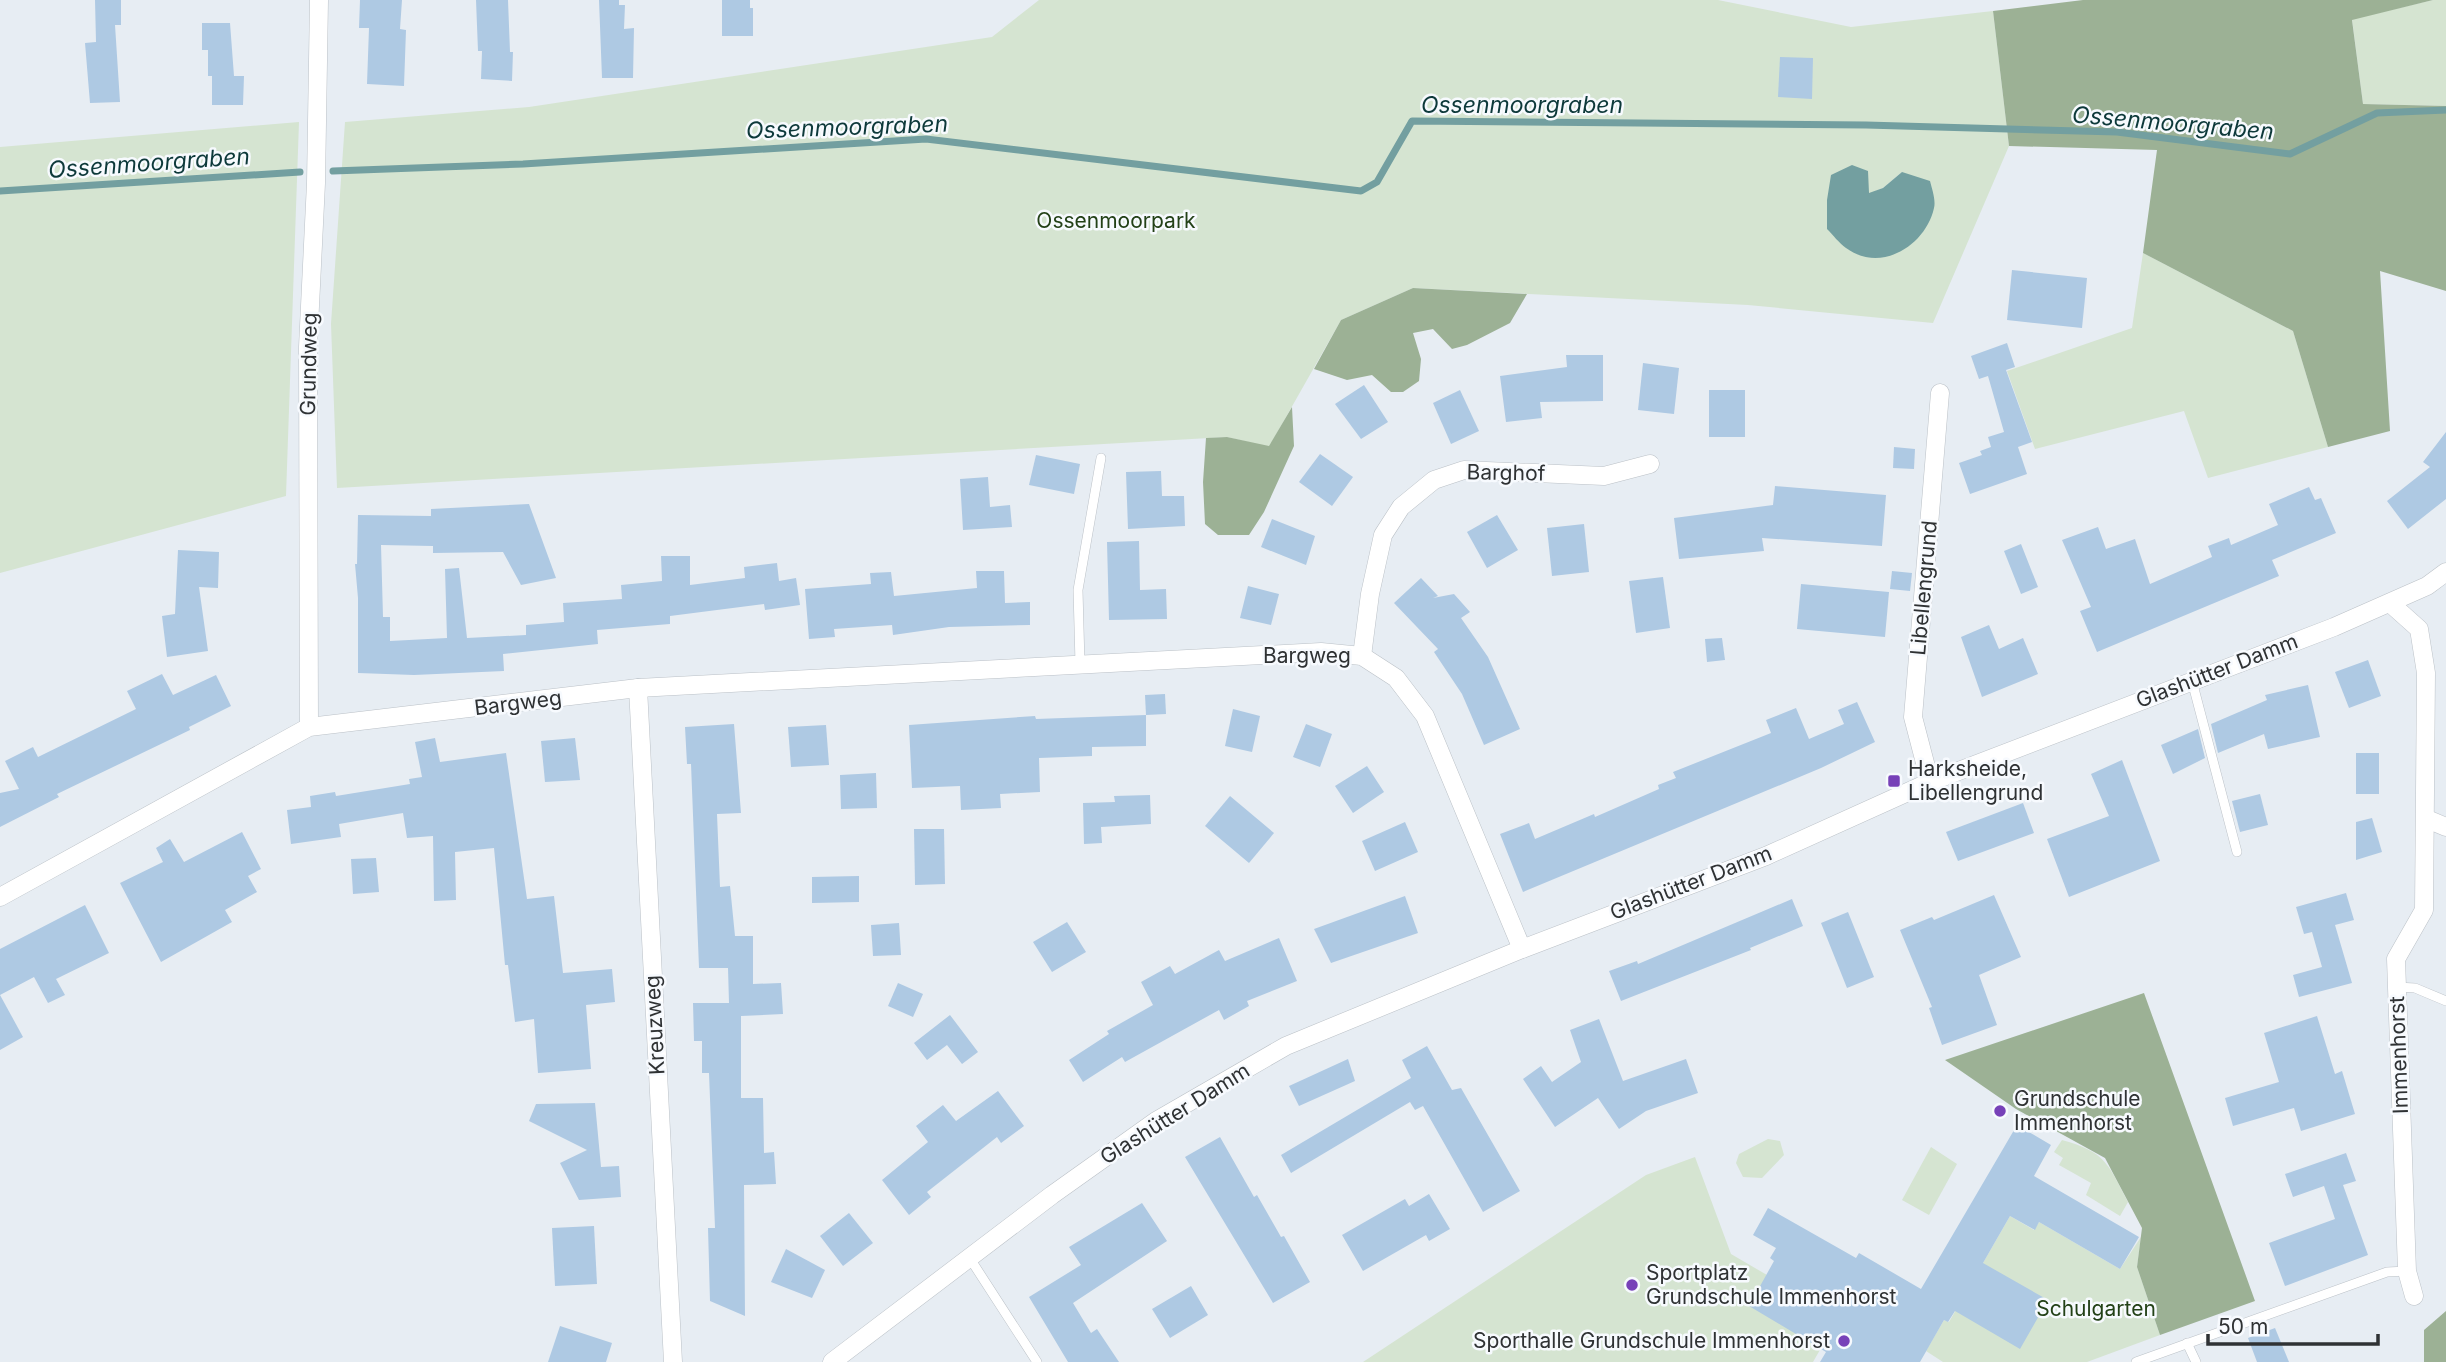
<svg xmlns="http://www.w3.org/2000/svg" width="2446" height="1362" font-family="Inter,sans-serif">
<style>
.green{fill:#d5e4d1;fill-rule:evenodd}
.forest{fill:#9cb195}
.water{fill:#739fa0}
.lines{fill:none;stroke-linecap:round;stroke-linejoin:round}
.stream{stroke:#739fa0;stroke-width:7}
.building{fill:#aec9e3}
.lane-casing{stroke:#bbc1c7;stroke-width:10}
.street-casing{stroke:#bbc1c7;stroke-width:19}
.lane{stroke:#fff;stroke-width:9}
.street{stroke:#fff;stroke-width:18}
.poi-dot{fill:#7741b8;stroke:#f7fafe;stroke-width:2.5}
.labels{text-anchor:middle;stroke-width:5;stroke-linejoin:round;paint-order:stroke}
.park-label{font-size:21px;fill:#234117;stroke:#f7fafe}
.street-label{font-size:21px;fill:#2f3234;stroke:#f7fafe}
.poi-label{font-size:21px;fill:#2f3234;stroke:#f7fafe;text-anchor:start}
.water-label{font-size:23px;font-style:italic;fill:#0d393a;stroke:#f7fafe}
</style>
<rect width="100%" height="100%" fill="#e7edf3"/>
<g class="green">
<path d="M1039,0H1718L1851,27L1993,11L2009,146L1933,323L1748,305L1413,288L1341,320L1269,447L1227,437L337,488L331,324L345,122L529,107L992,37ZM1902,172L1871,258L1848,249L1827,228L1869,194L1883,188Z"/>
<path d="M2433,0H2446V106L2363,104L2352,19Z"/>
<path d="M299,122L286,496L0,573V147Z"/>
<path d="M2143,253L2293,331L2328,447L2208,478L2184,411L2035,449L2007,371L2132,328Z"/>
<path d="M1768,1139L1780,1141L1784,1155L1762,1178L1743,1177L1736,1163L1739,1154Z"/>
<path d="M2062,1140C2106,1152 2108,1164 2128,1202L2120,1216L2086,1195L2091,1183L2059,1165L2063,1158L2054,1152Z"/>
<path d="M1931,1147L1957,1164L1929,1215L1902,1200Z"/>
<path d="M1695,1157L1731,1254L1839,1317L1813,1362H1363L1646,1175Z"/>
<path d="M2010,1216L2034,1230L2039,1222L2120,1269L2141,1237L2137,1267L2160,1335L2087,1362H1943L1926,1351L1944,1320L1949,1322Z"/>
</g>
<g class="forest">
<path d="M2083,0H2433L2352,20L2363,104L2446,106V291L2380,271L2390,431L2328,447L2293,331L2143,253L2157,150L2009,146L1993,11Z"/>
<path d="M1413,288L1527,294L1510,323L1467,345L1452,349L1433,329L1413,333L1421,359L1419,381L1403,392H1391L1372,375L1347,380L1314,369L1341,320Z"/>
<path d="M1292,407L1294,446L1264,512L1249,535H1218L1205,524L1203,482L1206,438L1227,437L1269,446Z"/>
<path d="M2144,993L2255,1301L2160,1335L2137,1267L2142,1228L2105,1158L2016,1109L1945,1060Z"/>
<path d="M2446,1311V1362H2424V1330Z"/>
</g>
<path class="water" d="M1852,165L1868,171L1869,193L1883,188L1902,172L1930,181C1932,189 1936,200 1934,208C1926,245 1881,274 1846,248C1839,243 1833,235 1827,229V200L1831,175Z"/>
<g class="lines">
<g class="stream">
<path d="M333,171L523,164L926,139L1361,191L1377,182L1412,121L1866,125L2117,132L2290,154L2377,113L2446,110"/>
<path d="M0,191L300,172"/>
</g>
</g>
<g class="building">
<path d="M95,0H121V25H115L120,102L90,103L85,43L96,42Z"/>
<path d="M360,0H402L400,29L406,30L404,86L367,84L369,28H359Z"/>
<path d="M476,0H508L510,52H513L512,81L481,79L482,51H478Z"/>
<path d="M599,0H619V5H625L624,29L634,28L633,78H602Z"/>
<path d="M722,0H750V8H753V36H722Z"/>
<path d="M202,23H230L234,76H244L243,105H212V76H208V50H202Z"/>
<path d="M1780,57L1813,58L1812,99L1778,97Z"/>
<path d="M2012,270L2087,278L2082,328L2007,320Z"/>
<path d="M2007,343L2015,367L2006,370L2032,442L2018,447L2027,474L1970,494L1959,463L1982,455L1980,451L1991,447L1988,437L2004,432L1988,376L1979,379L1971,356Z"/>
<path d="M1566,355H1603V401L1540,402L1542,418L1506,422L1500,376L1567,367Z"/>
<path d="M1643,363L1679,368L1674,414L1638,410Z"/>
<path d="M1364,385L1388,422L1361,439L1335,404Z"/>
<path d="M1460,390L1479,431L1451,444L1433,403Z"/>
<rect x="1709" y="390" width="36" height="47"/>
<path d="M2446,432V499L2408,529L2387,501L2430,467L2423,462Z"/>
<path d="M1894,447L1915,449L1914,469L1893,468Z"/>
<path d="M1320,454L1353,477L1332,506L1299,482Z"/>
<path d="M1036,455L1080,464L1074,494L1029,485Z"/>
<path d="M1161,471L1162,496H1184L1185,526L1128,529L1126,472Z"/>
<path d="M988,477L990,507L1010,505L1012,527L963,530L960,479Z"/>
<path d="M1775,486L1886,495L1882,546L1762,538L1764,551L1679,559L1674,518L1773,505Z"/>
<path d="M2309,487L2315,500L2321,498L2336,533L2272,560L2279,576L2097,652L2080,611L2091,607L2062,540L2098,527L2106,549L2135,539L2150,584L2212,557L2208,546L2229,538L2231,545L2278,525L2269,504Z"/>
<path d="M529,504L556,578L521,585L503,552L433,553V546L381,545L383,617H390V641L447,638L445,569L459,568L467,638L526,635V625L564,622L563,603L622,599L621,585L662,581L661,556H690V585L745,578L744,567L777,563L779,581L796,578L800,605L765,610L764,604L670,616V624L597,630L598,644L503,654L504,671L414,675L358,673V598L355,564H357L358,515L431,516V509Z"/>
<path d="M1497,515L1518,550L1487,568L1467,532Z"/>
<path d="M1272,519L1315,536L1306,565L1261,547Z"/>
<path d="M1584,524L1589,572L1552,576L1547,528Z"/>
<path d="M1139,541L1140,590L1166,589L1167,619L1109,620L1107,542Z"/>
<path d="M2021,544L2038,587L2021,594L2004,551Z"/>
<path d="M178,550L219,552L218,588L199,587L208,651L167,657L162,616L175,614Z"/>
<path d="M976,571H1004L1005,603L1030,602V625L949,627L893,635L892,625L834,629L835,637L809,639L805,589L871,584L870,573L891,572L894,596L977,588Z"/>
<path d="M1892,571L1912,573L1910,591L1890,589Z"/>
<path d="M1663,577L1670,628L1636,633L1629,581Z"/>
<path d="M1421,578L1438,596L1433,598L1454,594L1470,612L1461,618L1488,657L1520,729L1484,745L1462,694L1434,652L1438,649L1394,603Z"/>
<path d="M1801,584L1889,592L1885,637L1797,629Z"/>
<path d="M1248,586L1279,594L1271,625L1240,618Z"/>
<path d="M1989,625L1999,649L2023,638L2038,674L1982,697L1961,637Z"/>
<path d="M1722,638L1725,660L1707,662L1705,639Z"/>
<path d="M2368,660L2381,696L2349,708L2335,672Z"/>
<path d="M162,674L173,695L216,675L231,706L189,727L190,730L57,794L59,797L0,827V793L19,789L5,761L33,747L38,757L136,709L127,691Z"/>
<path d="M2308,685L2320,737L2268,749L2264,734L2218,753L2211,724L2267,700L2265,695Z"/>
<path d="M1165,694L1166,714L1146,715L1145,695Z"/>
<path d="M1857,702L1875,742L1821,768L1523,892L1500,834L1529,823L1535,839L1594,814L1595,817L1659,789L1658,785L1676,778L1673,772L1771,733L1766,720L1796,708L1809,739L1844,724L1838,710Z"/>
<path d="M1233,709L1260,716L1252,752L1225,746Z"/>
<path d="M1146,715V746L1092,747V756L1039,758L1040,792L1000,794L1001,808L961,810L960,786L912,788L909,725L1035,716L1036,719Z"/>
<path d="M734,724L741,813L717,814L720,887L730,886L735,936H753V984L781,983L783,1014L741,1016V1098H763L764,1153L774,1152L776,1184L744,1185L745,1316L710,1301L708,1228H715L709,1073H702V1041H694L693,1003H729L728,968H699L691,764H687L685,727Z"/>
<path d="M1306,724L1332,734L1320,767L1293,757Z"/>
<path d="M826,725L829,765L791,767L788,727Z"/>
<path d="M2198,729L2205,758L2173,774L2161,745Z"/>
<path d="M435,738L440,762L506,753L527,899L554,896L563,973L612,969L615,1002L586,1005L591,1069L538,1073L534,1019L515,1022L508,965H505L494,848L455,852L456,900L434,901L433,836L407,838L403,813L339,824L341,837L291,844L287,810L311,807L310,796L335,792L336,796L410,784L409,779L422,777L415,742Z"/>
<path d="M575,738L580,780L545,782L541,741Z"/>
<rect x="2356" y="753" width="23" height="41"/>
<path d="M2122,760L2160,861L2069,897L2047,839L2109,816L2091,774Z"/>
<path d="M1367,766L1384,792L1353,813L1335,786Z"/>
<path d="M876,773L877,808L841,809L840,775Z"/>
<path d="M2260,794L2268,825L2240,832L2232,801Z"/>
<path d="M1150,795L1151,824L1101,827L1102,843L1084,844L1083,803L1115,802L1114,796Z"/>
<path d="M1230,796L1274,833L1249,863L1205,826Z"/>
<path d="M2023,803L2034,833L1958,861L1946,832Z"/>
<path d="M2372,818L2382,852L2356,860V822Z"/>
<path d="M1405,822L1418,852L1375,871L1362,841Z"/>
<path d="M914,829H944L945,884L915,885Z"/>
<path d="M242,832L261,869L248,876L257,892L225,910L232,922L161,962L120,883L163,862L156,848L170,839L184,862Z"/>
<path d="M376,858L379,892L353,894L351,859Z"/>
<path d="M859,876V902L812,903V877Z"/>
<path d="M2346,893L2354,920L2335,925L2352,983L2299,997L2293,975L2322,967L2312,932L2304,934L2296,907Z"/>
<path d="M1994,895L2021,957L1979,975L1997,1025L1942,1045L1929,1008L1932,1007L1900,930L1932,917L1934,920Z"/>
<path d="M1405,896L1418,933L1331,963L1314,929Z"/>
<path d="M1792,899L1803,926L1750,948L1751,950L1621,1001L1609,971L1637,961L1638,964Z"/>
<path d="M85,905L109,953L56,979L65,995L48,1003L34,977L0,995V949Z"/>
<path d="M1848,912L1874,977L1847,988L1821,923Z"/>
<path d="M1067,922L1086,952L1052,972L1033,942Z"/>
<path d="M899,923L901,955L873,956L871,925Z"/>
<path d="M1279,938L1297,981L1247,1001L1249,1006L1224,1020L1219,1010L1125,1062L1122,1057L1083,1082L1069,1060L1109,1034L1107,1031L1153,1005L1141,982L1170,966L1175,974L1219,950L1225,961Z"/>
<path d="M898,983L923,994L913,1017L888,1006Z"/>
<path d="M0,995L23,1037L0,1050Z"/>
<path d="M950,1015L978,1052L962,1064L947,1045L927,1060L914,1043Z"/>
<path d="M2317,1016L2335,1074L2342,1071L2355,1114L2301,1131L2294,1108L2233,1126L2225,1098L2279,1082L2264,1033Z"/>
<path d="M1599,1019L1623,1081L1686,1059L1698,1093L1646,1111L1619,1129L1598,1098L1555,1127L1523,1079L1541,1066L1552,1082L1581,1062L1570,1030Z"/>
<path d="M1427,1046L1452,1090L1461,1088L1520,1191L1483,1212L1423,1106L1415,1110L1410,1102L1291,1173L1281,1155L1411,1078L1402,1060Z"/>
<path d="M1348,1059L1355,1081L1299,1106L1289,1086Z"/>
<path d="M998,1091L1024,1126L1001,1143L997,1137L927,1192L931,1197L909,1215L882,1180L928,1142L916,1126L943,1105L956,1121Z"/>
<path d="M595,1103L601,1167L619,1166L621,1197L579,1200L560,1163L587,1150L529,1121L536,1104Z"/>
<path d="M2017,1125L2051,1145L2034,1176L2139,1237L2120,1269L2039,1222L2035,1230L2010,1216L1983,1263L2048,1300L2020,1349L1955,1311L1948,1322L1944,1320L1920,1362H1820L1826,1352L1749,1306L1774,1261L1770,1258L1776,1248L1753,1235L1768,1208L1856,1258L1859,1253L1921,1289Z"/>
<path d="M1220,1137L1254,1197L1257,1195L1281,1237L1284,1236L1310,1282L1273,1303L1185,1157Z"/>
<path d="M2346,1153L2356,1181L2343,1185L2368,1255L2285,1286L2269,1243L2335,1219L2324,1186L2293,1197L2285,1174Z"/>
<path d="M1429,1194L1450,1229L1429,1241L1426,1235L1363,1271L1342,1235L1405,1199L1409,1206Z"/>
<path d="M1142,1203L1167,1241L1073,1303L1091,1333L1097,1329L1119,1362H1068L1029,1297L1081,1265L1069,1247Z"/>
<path d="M849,1213L873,1243L843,1266L820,1236Z"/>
<path d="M594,1226L597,1284L555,1286L552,1228Z"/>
<path d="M786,1249L825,1270L812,1298L771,1282Z"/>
<path d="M1191,1286L1208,1315L1170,1338L1152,1309Z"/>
<path d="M560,1326L612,1343L606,1362H548Z"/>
<path d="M2275,1328L2289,1362H2257L2248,1338Z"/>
</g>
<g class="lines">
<g class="lane-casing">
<g id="lane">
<path d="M1080,664L1078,590L1101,458"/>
<path d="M2192,681L2237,852"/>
<path d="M2397,987L2415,988L2446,1001"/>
<path d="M969,1257L1037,1362"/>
<path d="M2187,1343L2196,1362"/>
<path d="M2136,1362L2387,1272L2407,1271"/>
</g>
</g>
<g class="street-casing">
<g id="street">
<path d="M2391,604L2419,629L2426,673L2424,910L2396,959L2407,1271L2414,1296"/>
<path d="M1362,656L1370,594L1383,535L1401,507L1434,480L1464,470L1604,476L1650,464"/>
<path d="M638,688L673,1362"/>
<path d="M309,727L308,347L316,183L319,0"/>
<path d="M1930,782L1913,717L1940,393"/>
<path d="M2427,819L2446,827"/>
<path d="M0,897L309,727L638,688L1321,652L1362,656L1396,678L1425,716L1522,949"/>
<path d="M832,1362L1052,1195L1156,1121L1286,1046L1522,949L1766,856L1930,782L2334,627L2427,586L2446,572"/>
</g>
</g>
<use href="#lane" class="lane"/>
<use href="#street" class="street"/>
</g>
<g class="poi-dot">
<rect x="1887" y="774" width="14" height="14" rx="3.5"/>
<circle cx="2000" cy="1111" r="7"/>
<circle cx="1632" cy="1285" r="7"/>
<circle cx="1844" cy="1341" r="7"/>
</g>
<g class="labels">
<g class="park-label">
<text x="1116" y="228">Ossenmoorpark</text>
<text x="2096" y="1316">Schulgarten</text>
</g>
<g class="street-label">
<text transform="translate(309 364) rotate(-89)" y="7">Grundweg</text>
<text transform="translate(1506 473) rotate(1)" y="7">Barghof</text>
<text transform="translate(1924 588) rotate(-85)" y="7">Libellengrund</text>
<text x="1307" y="663">Bargweg</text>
<text transform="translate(2217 671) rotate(-21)" y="7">Glashütter Damm</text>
<text transform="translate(518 703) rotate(-7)" y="7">Bargweg</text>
<text transform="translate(1691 883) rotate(-21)" y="7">Glashütter Damm</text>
<text transform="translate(655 1025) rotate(-93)" y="7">Kreuzweg</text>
<text transform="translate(2399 1055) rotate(-92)" y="7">Immenhorst</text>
<text transform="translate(1175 1114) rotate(-32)" y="7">Glashütter Damm</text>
</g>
<g class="poi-label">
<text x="1908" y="776">Harksheide,<tspan x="1908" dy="24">Libellengrund</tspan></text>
<text x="2014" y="1106">Grundschule<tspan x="2014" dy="24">Immenhorst</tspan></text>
<text x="1646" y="1280">Sportplatz<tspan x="1646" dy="24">Grundschule Immenhorst</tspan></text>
<text x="1830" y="1348" text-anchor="end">Sporthalle Grundschule Immenhorst</text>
</g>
<g class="water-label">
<text x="1522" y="113">Ossenmoorgraben</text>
<text transform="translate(2173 123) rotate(5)" y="8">Ossenmoorgraben</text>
<text transform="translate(847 127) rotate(-2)" y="8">Ossenmoorgraben</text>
<text transform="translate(149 163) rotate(-4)" y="8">Ossenmoorgraben</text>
</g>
</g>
<path d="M2208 1334v10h170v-10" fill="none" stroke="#2f3234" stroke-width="3.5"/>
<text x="2218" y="1334" font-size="21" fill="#2f3234" stroke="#f7fafe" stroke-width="5" paint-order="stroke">50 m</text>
</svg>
